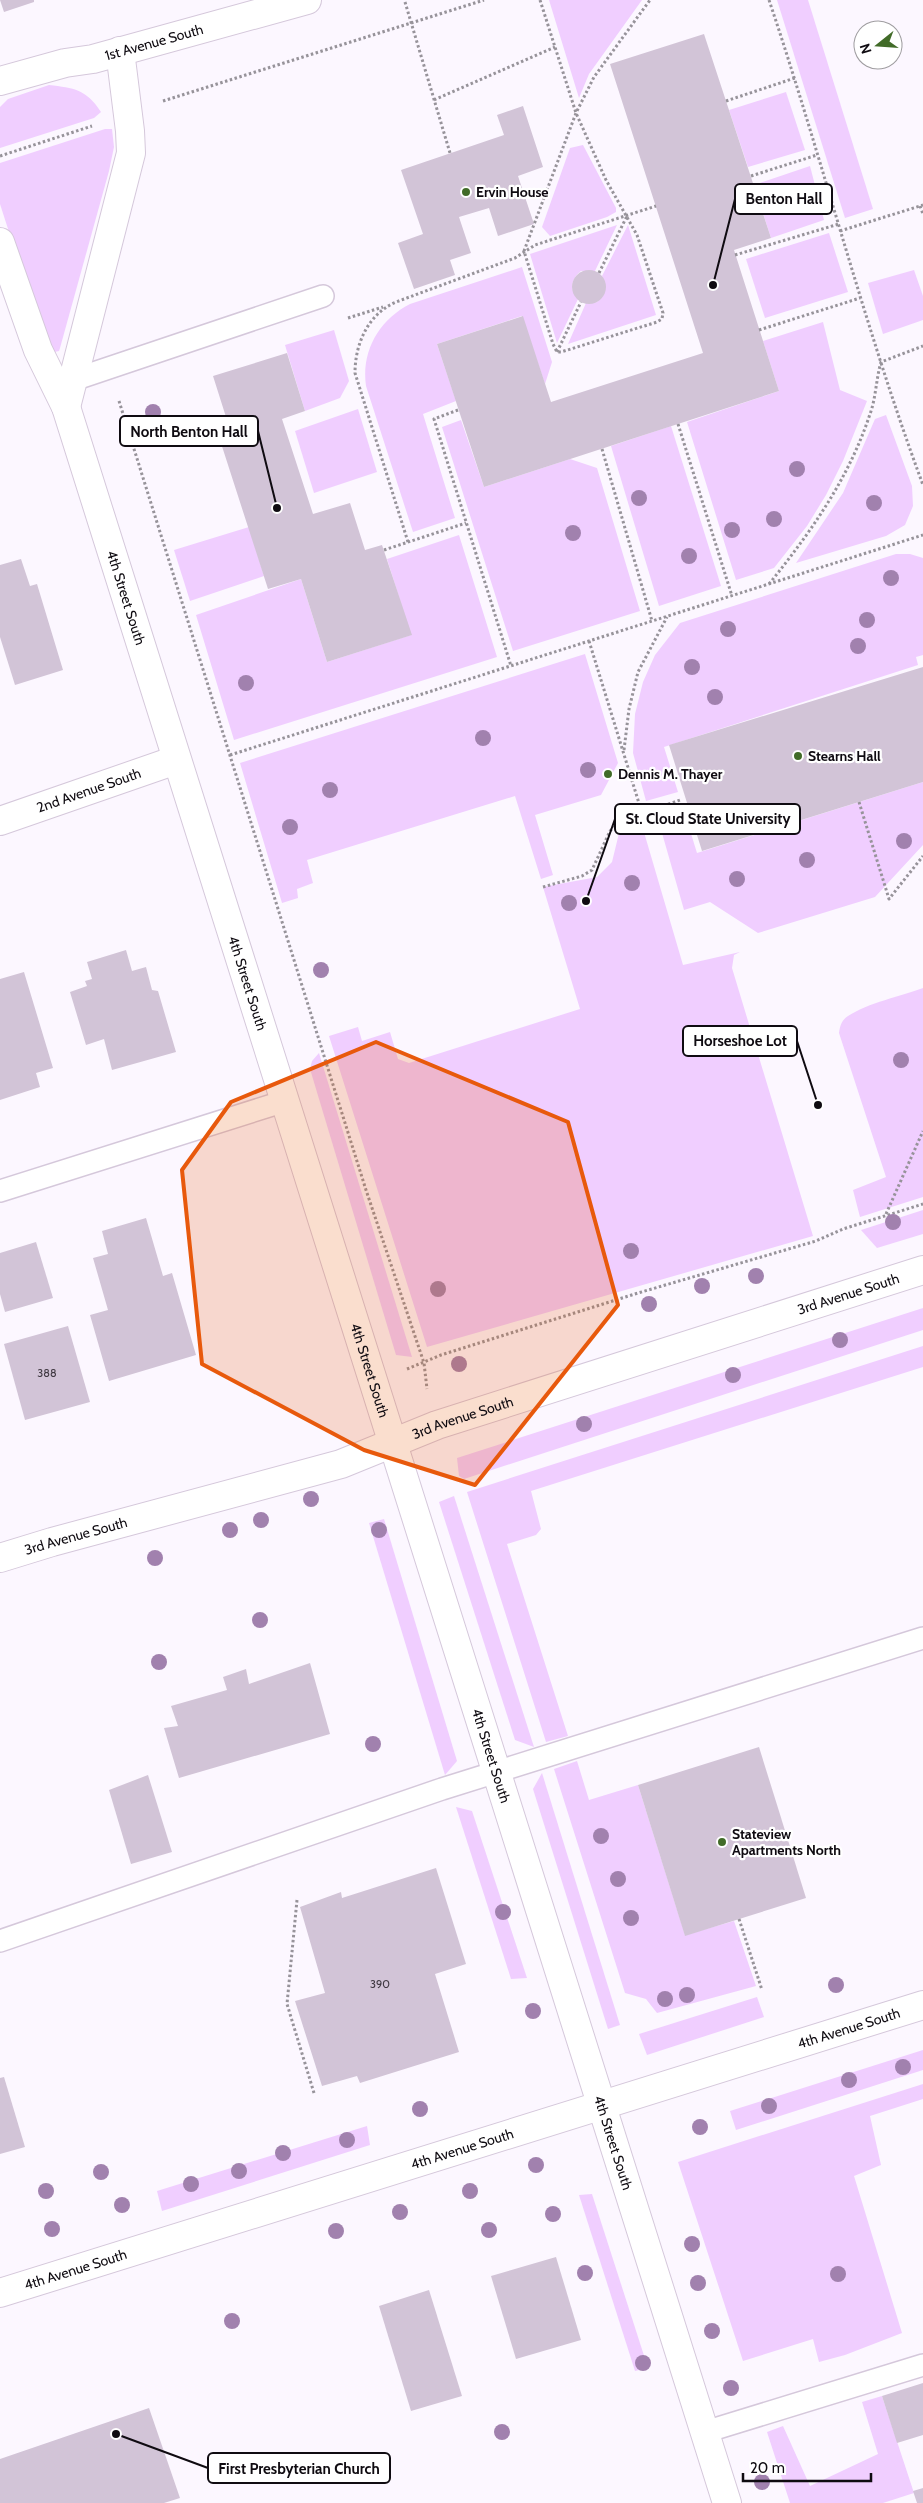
<svg xmlns="http://www.w3.org/2000/svg" width="923" height="2503" font-family="Cabin,sans-serif">
<style>
.green{fill:#f0ceff}
.building{fill:#d2c4d7}
.lines{fill:none;stroke-linecap:round;stroke-linejoin:round}
.lane-casing{stroke:#d5c8db;stroke-width:24}
.street-casing{stroke:#d5c8db;stroke-width:30}
.path{stroke:#97939a;stroke-width:3;stroke-dasharray:2.5 2.5;stroke-linecap:butt}
.lane{stroke:#fff;stroke-width:21}
.street{stroke:#fff;stroke-width:28}
.tree{fill:#a181ae}
.marked{fill:#e8590c;fill-opacity:0.2;stroke:#e8590c;stroke-width:4;stroke-linejoin:round}
.poi-dot{fill:#416b28;stroke:#fff;stroke-width:2}
.labels{text-anchor:middle;stroke-width:4.5;stroke-linejoin:round;paint-order:stroke}
.number-label{font-size:11px;fill:#403942}
.street-label{font-size:14px;fill:#0f0b11;stroke:#fff}
.poi-label{font-size:14px;font-weight:bold;fill:#0f0b11;stroke:#fff;text-anchor:start}
.leader{fill:none;stroke:#0f0b11;stroke-width:2}
.callout-dot{fill:#0f0b11;stroke:#fff;stroke-width:2}
.callout{fill:#fff;stroke:#0f0b11;stroke-width:2}
.callout-label{font-size:15px;text-anchor:middle;font-weight:bold;fill:#0f0b11}
</style>
<rect width="100%" height="100%" fill="#fcf7ff"/>
<g class="green">
<path d="M549,0H642L589,74L579,98Z"/>
<path d="M777,0H808L873,209L845,218Z"/>
<path d="M49,85C74,88 86,89 101,112L94,118L0,148V107L8,99Z"/>
<path d="M786,92L805,150L748,167L729,110Z"/>
<path d="M105,129H112L114,147L109,171L60,348L59,351L50,353L46,347L0,204V163Z"/>
<path d="M583,145L616,208V212L607,217L550,236L542,227L570,148Z"/>
<path d="M810,166L824,220L771,238L754,185Z"/>
<path d="M617,225L595,271H581C571,279 569,290 578,299L557,343L530,254Z"/>
<path d="M628,225L656,315L568,344L586,303C603,306 609,289 602,276Z"/>
<path d="M829,233L848,292L765,318L746,259Z"/>
<path d="M522,267L552,362L545,384L522,316L437,344L456,401L423,414L455,518L413,532L366,386C361,351 379,320 410,304Z"/>
<path d="M914,270L923,296V320L883,334L868,283Z"/>
<path d="M823,322L840,390L867,401L843,461L826,495L807,526L774,568L736,580L687,422L779,391L763,341Z"/>
<path d="M334,330L349,381L340,398L305,411L285,345Z"/>
<path d="M358,409L377,472L314,493L295,431Z"/>
<path d="M886,415L912,486L913,506L905,525L886,536L796,563L843,493L875,419Z"/>
<path d="M461,420L484,487L570,459L597,468L640,611L513,651L442,427Z"/>
<path d="M671,426L721,586L659,606L611,446Z"/>
<path d="M249,527L264,576L190,601L174,550Z"/>
<path d="M459,535L497,657L234,740L196,615L301,579L327,662L411,635L387,559Z"/>
<path d="M896,554H910L923,558V655L916,657L918,665L664,747L678,792L646,801L633,753L635,714L643,682L655,655L680,623Z"/>
<path d="M585,654L618,763L601,795L535,815L553,875L541,879L515,796L307,860L313,883L297,889L298,898L282,903L240,763Z"/>
<path d="M923,782V845L875,897L758,933L710,902L684,910L658,819L684,811L697,853Z"/>
<path d="M641,822L683,965L740,952L734,955L732,968L813,1236L427,1347L329,1036L358,1027L362,1041L390,1032L398,1059L409,1063L580,1009L543,887L597,877L612,862L620,829Z"/>
<path d="M923,988V1197L860,1217L853,1190L886,1177L839,1033C840,1025 842,1020 848,1016C868,1003 901,996 923,988Z"/>
<path d="M319,1053L412,1357L396,1355L310,1069L312,1061Z"/>
<path d="M923,1210V1234L877,1248L861,1230Z"/>
<path d="M923,1308V1330L464,1479L459,1476L457,1458Z"/>
<path d="M923,1346V1367L531,1491L541,1529L536,1535L507,1544L568,1736L546,1742L467,1492Z"/>
<path d="M454,1496L534,1747L515,1740L439,1502Z"/>
<path d="M384,1519L457,1761L445,1775L369,1523Z"/>
<path d="M577,1761L589,1800L638,1785L685,1935L734,1921L756,1986L657,2013L646,1999L625,1993L554,1769Z"/>
<path d="M542,1773L620,2025L608,2029L533,1789Z"/>
<path d="M456,1807L472,1811L527,1978L511,1979Z"/>
<path d="M757,1997L764,2017L647,2055L639,2034Z"/>
<path d="M923,2050V2070L736,2130L730,2111Z"/>
<path d="M923,2084V2099L870,2116L881,2165L854,2176L902,2333L845,2355L819,2362L813,2339L743,2361L678,2162Z"/>
<path d="M367,2126L370,2145L162,2211L157,2191Z"/>
<path d="M592,2194L648,2368L635,2371L579,2195Z"/>
<path d="M882,2396L914,2493L883,2503H790L767,2432L783,2426L810,2486L878,2454L862,2402Z"/>
</g>
<g class="building">
<path d="M0,0H34V2L4,12Z"/>
<path d="M704,34L771,238L734,250L779,391L484,487L437,344L523,316L551,402L703,353L610,64Z"/>
<path d="M523,106L543,167L518,176L534,224L498,236L489,208L459,217L471,253L450,260L455,275L414,289L398,243L423,234L401,170L504,135L497,115Z"/>
<circle cx="589" cy="287" r="17"/>
<path d="M287,353L305,411L282,419L313,514L350,503L365,550L382,545L412,635L327,662L301,579L268,589L219,437L232,436L213,376Z"/>
<path d="M21,559L30,586L37,584L63,670L15,685L0,637V565Z"/>
<path d="M923,667V782L702,851L669,745Z"/>
<path d="M126,950L132,971L146,967L152,990L158,991L176,1052L112,1070L104,1039L86,1045L70,992L87,986L85,981L92,979L87,962Z"/>
<path d="M24,972L53,1068L36,1073L40,1087L0,1100V979Z"/>
<path d="M146,1218L163,1276L172,1273L196,1355L109,1381L90,1315L108,1310L93,1258L108,1254L102,1231Z"/>
<path d="M36,1242L53,1298L5,1312L0,1294V1253Z"/>
<path d="M68,1326L90,1402L25,1420L4,1344Z"/>
<path d="M310,1663L330,1734L179,1778L164,1728L178,1726L171,1706L227,1690L223,1677L246,1669L249,1684Z"/>
<path d="M759,1747L806,1898L685,1936L638,1785Z"/>
<path d="M148,1775L172,1852L131,1864L109,1790Z"/>
<path d="M436,1868L466,1964L435,1974L459,2052L360,2083L357,2076L322,2086L295,2001L325,1993L300,1907L341,1892L342,1898Z"/>
<path d="M4,2077L25,2147L0,2154V2078Z"/>
<path d="M556,2257L581,2340L516,2359L491,2276Z"/>
<path d="M429,2290L462,2396L411,2411L379,2306Z"/>
<path d="M923,2383V2435L897,2443L882,2396Z"/>
<path d="M149,2408L180,2498L164,2503H0V2459Z"/>
<path d="M923,2488V2503H917L913,2491Z"/>
</g>
<g class="lines">
<g class="lane-casing">
<g id="lane">
<path d="M73,380L323,296"/>
<path d="M0,1191L285,1101"/>
<path d="M0,1941L442,1789L923,1638"/>
<path d="M705,2432L923,2365"/>
</g>
</g>
<g class="street-casing">
<g id="street">
<path id="s1" d="M0,81L65,63L93,59L307,0"/>
<path id="s2" d="M0,242L38,350L66,407L727,2503"/>
<path d="M66,407L131,153L130,131L120,51"/>
<path id="s3" d="M0,821L176,760"/>
<path id="s4" d="M0,1558L52,1542L341,1464L437,1425L923,1270"/>
<path id="s5" d="M0,2293L923,2005"/>
</g>
</g>
<g class="path">
<path d="M540,0L576,113L606,180L637,235L663,313L662,319L657,322L561,352H557L553,344L524,251L576,113L594,77L650,0"/>
<path d="M769,0C823,161 864,326 923,485"/>
<path d="M405,2L450,153"/>
<path d="M434,100L555,47"/>
<path d="M163,101L484,0"/>
<path d="M726,101L795,78"/>
<path d="M0,156L92,126"/>
<path d="M751,176L817,155"/>
<path d="M920,206L923,214"/>
<path d="M840,231L923,205"/>
<path d="M735,255L839,224"/>
<path d="M599,273L627,216"/>
<path d="M348,318L383,307"/>
<path d="M759,330L860,298"/>
<path d="M557,352L581,302"/>
<path d="M119,401L366,1190L424,1363L427,1389"/>
<path d="M458,410L434,419L511,666"/>
<path d="M678,424L732,596"/>
<path d="M602,449L652,621"/>
<path d="M408,542L355,373C355,344 368,314 396,302L515,258L535,245L656,206"/>
<path d="M384,550L466,523"/>
<path d="M769,584C811,532 849,478 870,414C876,398 876,379 881,362L923,346"/>
<path d="M589,641L642,813"/>
<path d="M624,750L629,709L638,672L667,617"/>
<path d="M230,755L923,535"/>
<path d="M859,802L889,899L923,856"/>
<path d="M543,887L582,876L592,870L610,831L621,821L680,800"/>
<path d="M886,1214L923,1131"/>
<path d="M407,1369L441,1355L638,1293L816,1241L843,1229L923,1204"/>
<path d="M297,1900L287,2004L314,2093"/>
<path d="M739,1919L762,1990"/>
</g>
<use href="#lane" class="lane"/>
<use href="#street" class="street"/>
</g>
<g class="tree">
<circle cx="153" cy="412" r="8"/>
<circle cx="797" cy="469" r="8"/>
<circle cx="639" cy="498" r="8"/>
<circle cx="874" cy="503" r="8"/>
<circle cx="774" cy="519" r="8"/>
<circle cx="732" cy="530" r="8"/>
<circle cx="573" cy="533" r="8"/>
<circle cx="689" cy="556" r="8"/>
<circle cx="891" cy="578" r="8"/>
<circle cx="867" cy="620" r="8"/>
<circle cx="728" cy="629" r="8"/>
<circle cx="858" cy="646" r="8"/>
<circle cx="692" cy="667" r="8"/>
<circle cx="246" cy="683" r="8"/>
<circle cx="715" cy="697" r="8"/>
<circle cx="483" cy="738" r="8"/>
<circle cx="588" cy="770" r="8"/>
<circle cx="330" cy="790" r="8"/>
<circle cx="290" cy="827" r="8"/>
<circle cx="904" cy="841" r="8"/>
<circle cx="807" cy="860" r="8"/>
<circle cx="737" cy="879" r="8"/>
<circle cx="632" cy="883" r="8"/>
<circle cx="569" cy="903" r="8"/>
<circle cx="321" cy="970" r="8"/>
<circle cx="901" cy="1060" r="8"/>
<circle cx="893" cy="1222" r="8"/>
<circle cx="631" cy="1251" r="8"/>
<circle cx="756" cy="1276" r="8"/>
<circle cx="702" cy="1286" r="8"/>
<circle cx="438" cy="1289" r="8"/>
<circle cx="649" cy="1304" r="8"/>
<circle cx="840" cy="1340" r="8"/>
<circle cx="459" cy="1364" r="8"/>
<circle cx="733" cy="1375" r="8"/>
<circle cx="584" cy="1424" r="8"/>
<circle cx="311" cy="1499" r="8"/>
<circle cx="261" cy="1520" r="8"/>
<circle cx="230" cy="1530" r="8"/>
<circle cx="379" cy="1530" r="8"/>
<circle cx="155" cy="1558" r="8"/>
<circle cx="260" cy="1620" r="8"/>
<circle cx="159" cy="1662" r="8"/>
<circle cx="373" cy="1744" r="8"/>
<circle cx="601" cy="1836" r="8"/>
<circle cx="618" cy="1879" r="8"/>
<circle cx="503" cy="1912" r="8"/>
<circle cx="631" cy="1918" r="8"/>
<circle cx="836" cy="1985" r="8"/>
<circle cx="687" cy="1995" r="8"/>
<circle cx="665" cy="1999" r="8"/>
<circle cx="533" cy="2011" r="8"/>
<circle cx="903" cy="2067" r="8"/>
<circle cx="849" cy="2080" r="8"/>
<circle cx="769" cy="2106" r="8"/>
<circle cx="420" cy="2109" r="8"/>
<circle cx="700" cy="2127" r="8"/>
<circle cx="347" cy="2140" r="8"/>
<circle cx="283" cy="2153" r="8"/>
<circle cx="536" cy="2165" r="8"/>
<circle cx="239" cy="2171" r="8"/>
<circle cx="101" cy="2172" r="8"/>
<circle cx="191" cy="2184" r="8"/>
<circle cx="46" cy="2191" r="8"/>
<circle cx="470" cy="2191" r="8"/>
<circle cx="122" cy="2205" r="8"/>
<circle cx="400" cy="2212" r="8"/>
<circle cx="553" cy="2214" r="8"/>
<circle cx="52" cy="2229" r="8"/>
<circle cx="489" cy="2230" r="8"/>
<circle cx="336" cy="2231" r="8"/>
<circle cx="692" cy="2244" r="8"/>
<circle cx="585" cy="2273" r="8"/>
<circle cx="838" cy="2274" r="8"/>
<circle cx="698" cy="2283" r="8"/>
<circle cx="232" cy="2321" r="8"/>
<circle cx="712" cy="2331" r="8"/>
<circle cx="643" cy="2363" r="8"/>
<circle cx="731" cy="2388" r="8"/>
<circle cx="502" cy="2432" r="8"/>
<circle cx="762" cy="2482" r="8"/>
</g>
<path class="marked" d="M376,1042L568,1122L618,1305L475,1485L364,1450L202,1364L182,1170L231,1102Z"/>
<g class="poi-dot">
<circle cx="466" cy="192" r="5"/>
<circle cx="798" cy="756" r="5"/>
<circle cx="608" cy="774" r="5"/>
<circle cx="722" cy="1842" r="5"/>
</g>
<g class="labels">
<g class="number-label">
<text x="47" y="1377">388</text>
<text x="380" y="1988">390</text>
</g>
<g class="street-label">
<text dy="5" stroke="none"><textPath href="#s1" startOffset="159">1st Avenue South</textPath></text>
<text dy="5" stroke="none"><textPath href="#s2" startOffset="378">4th Street South</textPath></text>
<text dy="5" stroke="none"><textPath href="#s3" startOffset="94">2nd Avenue South</textPath></text>
<text dy="5" stroke="none"><textPath href="#s2" startOffset="782">4th Street South</textPath></text>
<text dy="5" stroke="none"><textPath href="#s4" startOffset="889">3rd Avenue South</textPath></text>
<text dy="5" stroke="none"><textPath href="#s2" startOffset="1188">4th Street South</textPath></text>
<text dy="5" stroke="none"><textPath href="#s4" startOffset="484">3rd Avenue South</textPath></text>
<text dy="5" stroke="none"><textPath href="#s4" startOffset="79">3rd Avenue South</textPath></text>
<text dy="5" stroke="none"><textPath href="#s2" startOffset="1592">4th Street South</textPath></text>
<text dy="5" stroke="none"><textPath href="#s5" startOffset="889">4th Avenue South</textPath></text>
<text dy="5" stroke="none"><textPath href="#s2" startOffset="1998">4th Street South</textPath></text>
<text dy="5" stroke="none"><textPath href="#s5" startOffset="484">4th Avenue South</textPath></text>
<text dy="5" stroke="none"><textPath href="#s5" startOffset="79">4th Avenue South</textPath></text>
</g>
<g class="poi-label">
<text x="476" y="197">Ervin House</text>
<text x="808" y="761">Stearns Hall</text>
<text x="618" y="779">Dennis M. Thayer</text>
<text x="732" y="1839">Stateview<tspan x="732" dy="16">Apartments North</tspan></text>
</g>
</g>
<path class="leader" d="M713 285L735 199M277 508L258 431M586 901L615 819M818 1105L797 1041M116 2434L208 2468"/>
<g class="callout-dot">
<circle cx="713" cy="285" r="5"/>
<circle cx="277" cy="508" r="5"/>
<circle cx="586" cy="901" r="5"/>
<circle cx="818" cy="1105" r="5"/>
<circle cx="116" cy="2434" r="5"/>
</g>
<g class="callout">
<rect x="735" y="184" width="97" height="30" rx="5"/>
<rect x="120" y="416" width="138" height="30" rx="5"/>
<rect x="615" y="804" width="185" height="30" rx="5"/>
<rect x="683" y="1026" width="114" height="30" rx="5"/>
<rect x="208" y="2453" width="182" height="30" rx="5"/>
</g>
<g class="callout-label">
<text x="784" y="204">Benton Hall</text>
<text x="189" y="437">North Benton Hall</text>
<text x="708" y="824">St. Cloud State University</text>
<text x="740" y="1046">Horseshoe Lot</text>
<text x="299" y="2474">First Presbyterian Church</text>
</g>
<g transform="translate(878 45) rotate(253)"><circle r="24" fill="#ffffff" stroke="#9f9da0"/>
<path d="M0-4L9 19L0 12L-9 19Z" fill="#416b28"/>
<text y="-8" font-size="14" font-weight="bold" text-anchor="middle" fill="#0f0b11">N</text>
</g>
<path d="M743 2473v8h128v-8" fill="none" stroke="#0f0b11" stroke-width="2.5"/>
<text x="750" y="2473" font-size="15" fill="#0f0b11" stroke="#ffffff" stroke-width="4" paint-order="stroke">20 m</text>
</svg>
